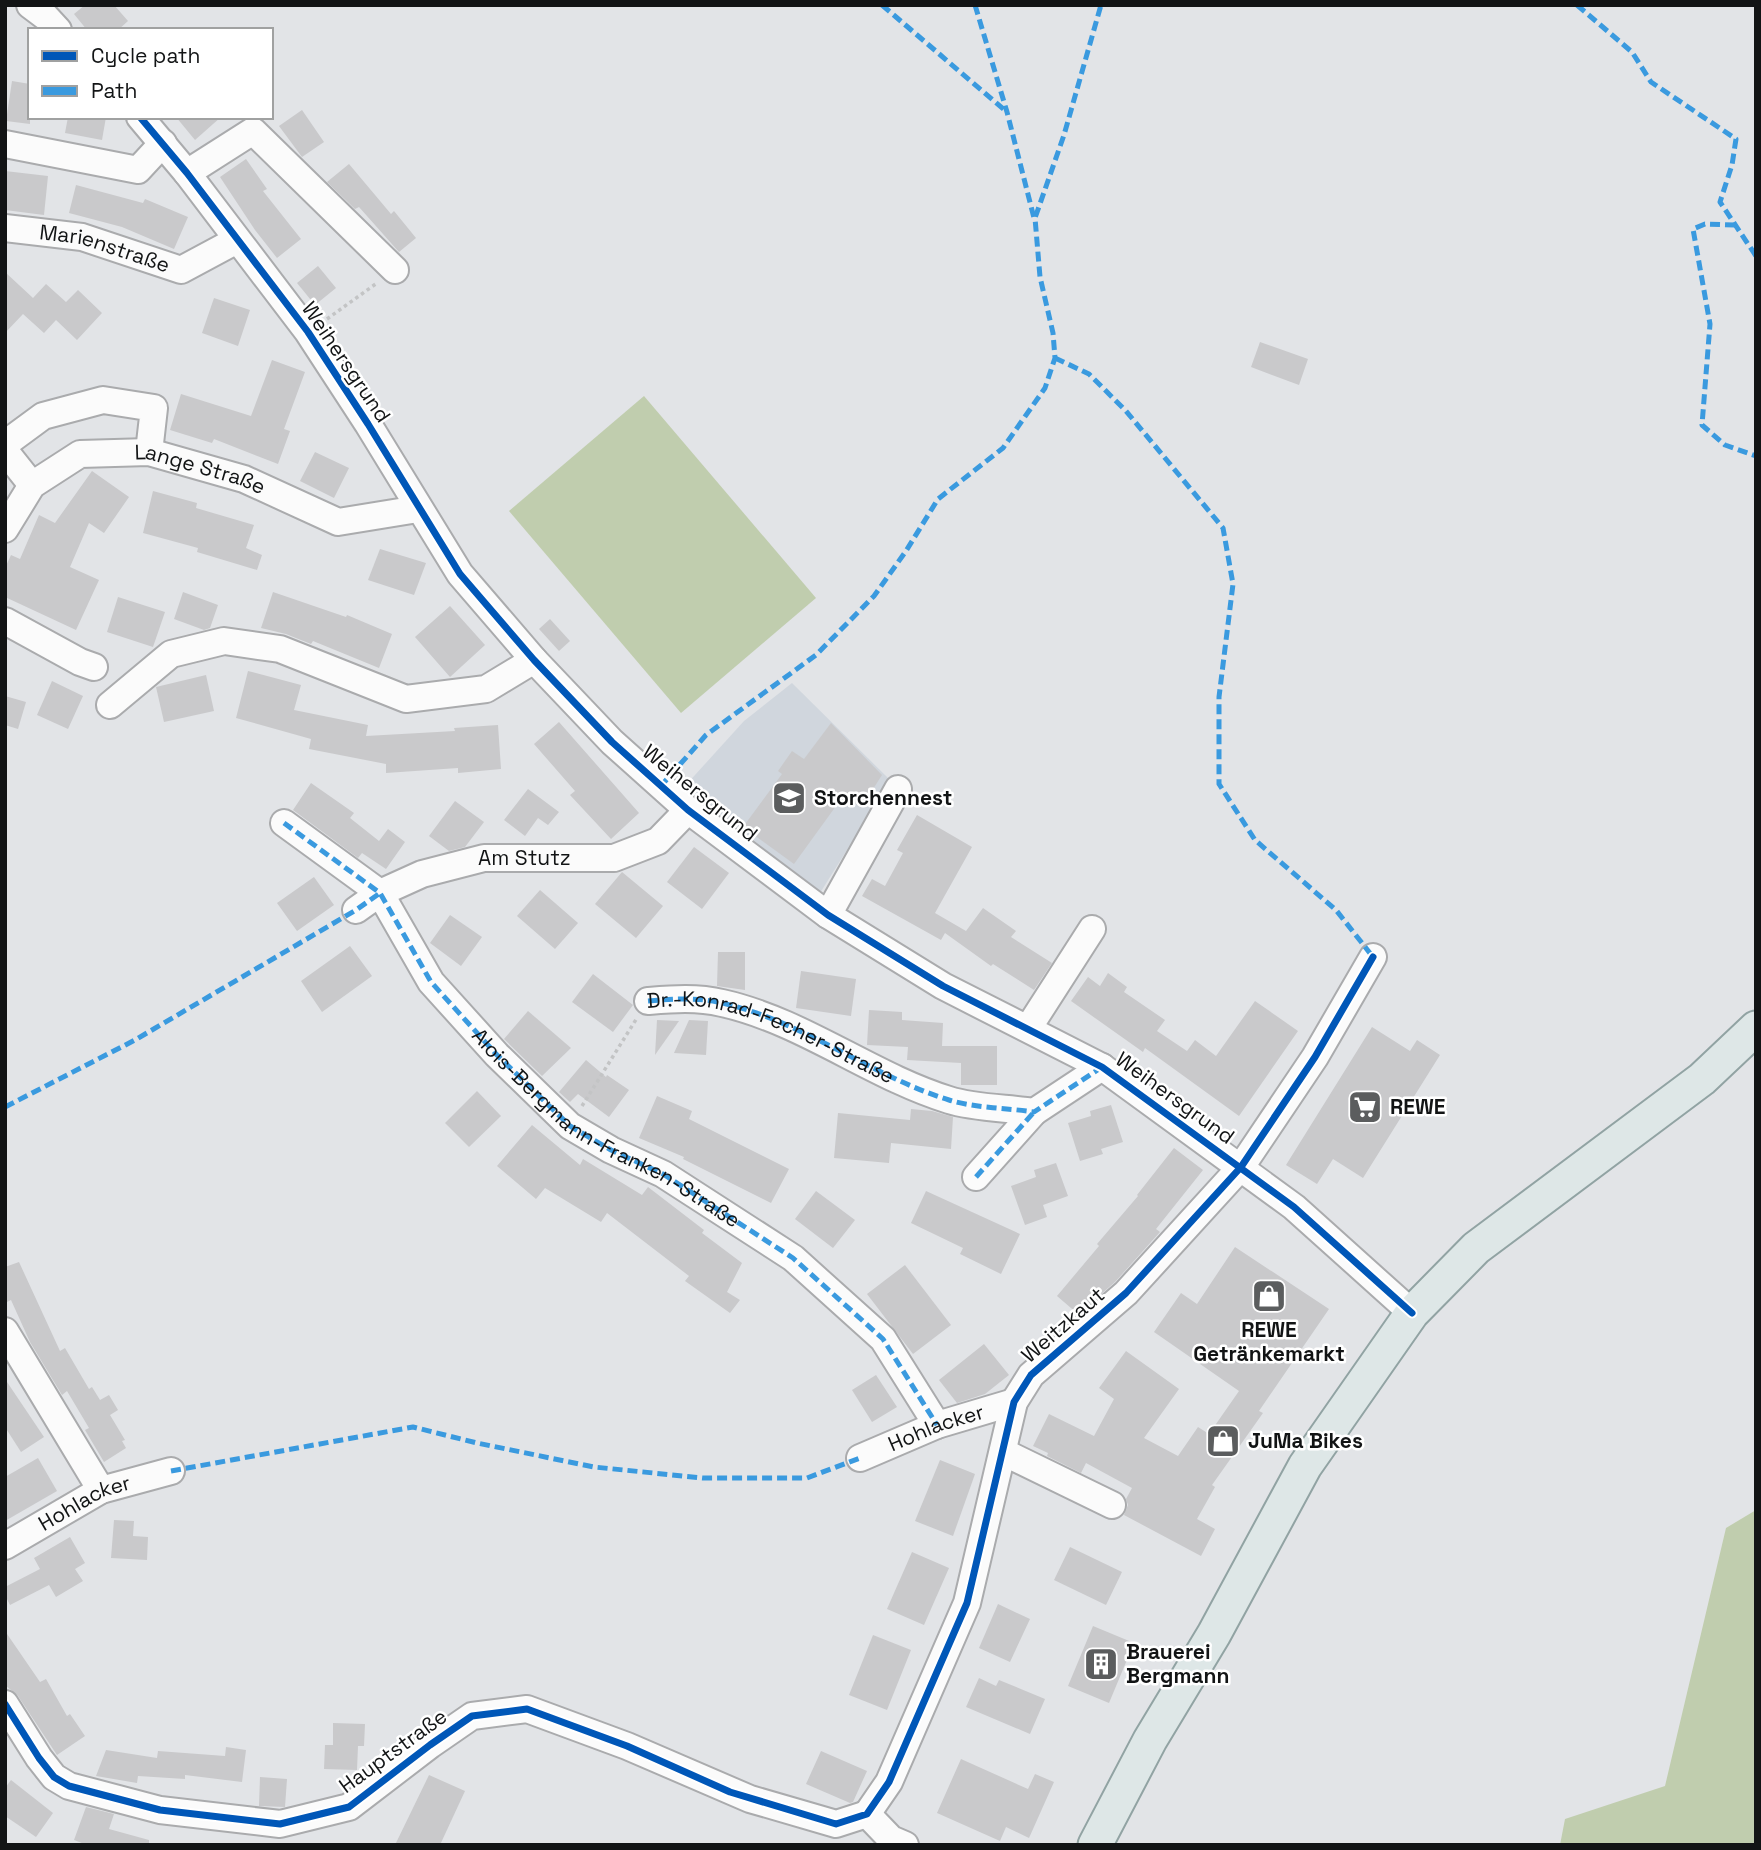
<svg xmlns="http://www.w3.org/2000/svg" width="1761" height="1850" font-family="'Space Grotesk',sans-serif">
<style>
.built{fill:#d0d6dd}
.green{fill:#c0cdae}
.building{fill:#c9c9cb}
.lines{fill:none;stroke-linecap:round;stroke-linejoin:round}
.minor-casing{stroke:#aaabad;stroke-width:30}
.major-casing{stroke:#91a3a3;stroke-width:37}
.path{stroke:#c3c4c5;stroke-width:3.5;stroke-dasharray:3.5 3.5;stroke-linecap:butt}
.minor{stroke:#fbfbfb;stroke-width:26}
.major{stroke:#dee7e7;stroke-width:33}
.quiet{stroke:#3a9adf;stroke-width:5;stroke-dasharray:10 5;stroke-linecap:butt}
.cycleway-casing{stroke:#fff;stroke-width:11}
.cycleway{stroke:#0057b8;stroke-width:7}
.labels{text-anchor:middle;stroke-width:5;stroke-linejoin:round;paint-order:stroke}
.street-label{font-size:21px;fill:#121415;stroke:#fff}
.poi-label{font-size:21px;font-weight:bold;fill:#121415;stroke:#fff;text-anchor:start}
</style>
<rect width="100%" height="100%" fill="#e2e4e7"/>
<path class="built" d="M792,683L888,778L872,810L820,893L685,786L744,721Z"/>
<g class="green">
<path d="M644,396L816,598L681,713L509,511Z"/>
<path d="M1756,1510V1845H1560L1565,1819L1665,1786L1726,1528Z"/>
</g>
<g class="building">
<path d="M85,5H114L128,21L118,30H87L74,14Z"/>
<path d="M12,81L30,84V124L6,121Z"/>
<path d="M302,110L324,142L302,157L279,126Z"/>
<path d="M68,117H106L102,140L65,133Z"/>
<path d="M176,117H221L195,140Z"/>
<path d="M246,159L267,189L263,191L301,239L277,258L255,230L220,177Z"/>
<path d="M349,164L391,214L394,211L416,238L399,252L359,207L355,209L327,182Z"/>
<path d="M5,171L48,176L44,215L5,210Z"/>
<path d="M76,185L143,203L145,199L188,217L174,249L122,227L69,213Z"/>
<path d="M318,266L336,288L315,305L297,283Z"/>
<path d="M5,272L33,298L46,284L66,302L78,290L102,313L77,340L56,320L44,333L23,314L5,333Z"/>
<path d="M214,298L250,310L238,346L202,333Z"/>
<path d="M1260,342L1308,359L1299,385L1251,367Z"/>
<path d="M272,360L305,372L284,429L290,431L278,464L214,439L212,443L170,430L181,394L251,416Z"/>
<path d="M315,452L349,468L334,498L300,481Z"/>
<path d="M92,471L129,497L104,533L89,523L70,567L99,580L76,630L5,597V568L11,555L20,559L39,515L55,523Z"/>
<path d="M153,491L197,503L196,508L254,525L246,548L262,555L257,570L197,552L198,548L143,533Z"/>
<path d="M380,549L426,563L414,595L368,580Z"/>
<path d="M183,592L218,605L210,628L204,630L174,619Z"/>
<path d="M273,592L346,617L347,615L392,634L379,668L313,641L311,644L286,634L261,628Z"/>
<path d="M118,597L165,612L153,647L107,632Z"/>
<path d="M450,606L485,645L450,677L415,637Z"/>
<path d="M550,619L570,641L559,651L539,629Z"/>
<path d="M248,671L301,685L294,710L368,725L366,736L455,731L454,728L498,725L501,769L458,773V768L386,773V764L309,749L311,739L236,718Z"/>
<path d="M206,675L214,711L164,722L156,687Z"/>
<path d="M52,681L83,696L68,729L37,715Z"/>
<path d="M5,696L26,702L18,729L5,725Z"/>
<path d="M559,722L639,813L611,839L570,795L575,791L534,744Z"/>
<path d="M831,723L882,775L861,808L844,795L794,864L743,827L782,774L778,771L792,751L804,759Z"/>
<path d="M311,783L354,813L350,818L379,841L388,829L405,842L386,869L362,853L358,858L293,810Z"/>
<path d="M528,789L559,812L548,825L538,818L525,836L504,820Z"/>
<path d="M455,801L484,822L465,847L449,851L429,836Z"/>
<path d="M917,815L972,847L935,913L966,931L983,908L1016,931L1011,937L1052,963L1034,990L993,964L991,966L945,933L941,940L862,896L872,879L885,886L903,853L897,850Z"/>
<path d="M694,847L729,873L702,909L667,882Z"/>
<path d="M622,872L663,906L636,938L595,904Z"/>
<path d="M314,877L334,905L297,931L277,903Z"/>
<path d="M540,890L578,923L555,949L517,916Z"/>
<path d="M450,915L482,937L461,966L430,943Z"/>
<path d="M350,946L372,976L322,1012L301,981Z"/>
<path d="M718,952H745V990L717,986Z"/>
<path d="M801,971L856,979L851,1016L796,1008Z"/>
<path d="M1108,973L1127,987L1124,992L1165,1020L1157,1031L1187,1051L1195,1040L1216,1056L1255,1001L1298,1031L1239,1116L1145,1048L1143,1052L1071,1001L1088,977L1100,986Z"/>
<path d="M593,974L633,1005L613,1032L572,1002Z"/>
<path d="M869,1010L902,1012V1020L943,1023L942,1046H997V1085H961V1063L907,1060L908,1047L867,1045Z"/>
<path d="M528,1011L571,1048L542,1076L504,1039Z"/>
<path d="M657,1020L679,1021L655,1055Z"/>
<path d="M689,1020L708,1021L706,1055L674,1053Z"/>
<path d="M1372,1027L1410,1051L1417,1040L1440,1055L1363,1178L1333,1159L1317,1184L1286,1165Z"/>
<path d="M586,1060L606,1077L607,1075L629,1090L609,1117L578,1094L570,1102L559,1092Z"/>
<path d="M477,1091L501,1116L469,1147L445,1123Z"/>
<path d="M657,1096L692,1111L689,1119L789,1169L771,1203L683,1159L684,1157L639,1138Z"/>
<path d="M1111,1105L1123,1142L1101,1149L1103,1154L1080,1161L1068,1123L1091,1116L1090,1111Z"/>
<path d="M911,1109L932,1111L953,1117L951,1149L891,1143L889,1163L834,1158L838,1113L910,1120Z"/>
<path d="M532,1125L580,1165L583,1159L642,1195L648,1187L704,1230L702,1233L742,1263L727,1292L740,1300L730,1313L685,1281L689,1276L607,1213L601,1222L545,1188L536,1199L497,1166Z"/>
<path d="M1174,1148L1203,1170L1156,1229L1160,1232L1115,1282L1078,1314L1057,1296L1099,1246L1097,1244L1138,1196L1137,1195Z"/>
<path d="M1056,1163L1068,1196L1043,1205L1047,1217L1025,1225L1011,1186L1036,1177L1034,1170Z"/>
<path d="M816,1191L855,1220L833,1248L795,1219Z"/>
<path d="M926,1191L1020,1234L1001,1274L960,1254L963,1248L911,1223Z"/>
<path d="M1235,1247L1329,1309L1259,1411L1263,1413L1212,1485L1215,1487L1197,1519L1215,1529L1201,1556L1124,1515L1128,1505L1126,1499L1132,1488L1086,1463L1081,1473L1047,1456L1048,1453L1033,1446L1049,1414L1094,1436L1114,1399L1099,1388L1126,1351L1179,1389L1144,1438L1178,1456L1198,1427L1209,1434L1239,1391L1154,1332L1181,1293L1197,1304Z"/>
<path d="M19,1262L60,1351L65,1348L89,1389L92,1387L100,1400L109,1395L118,1410L110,1415L125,1440L122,1441L126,1448L104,1462L85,1430L89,1428L67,1391L62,1395L30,1342L11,1300L5,1303V1267Z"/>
<path d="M905,1265L951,1325L913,1354L867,1294Z"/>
<path d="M984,1344L1009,1375L985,1394L957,1403L939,1380Z"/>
<path d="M876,1375L897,1407L872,1422L852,1390Z"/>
<path d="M5,1379L44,1437L21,1452L5,1427Z"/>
<path d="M38,1458L57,1491L5,1521V1477Z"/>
<path d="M940,1460L975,1474L953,1536L915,1521Z"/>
<path d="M114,1520L134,1521L133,1536L148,1537L147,1560L111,1558Z"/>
<path d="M70,1537L85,1563L75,1569L83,1581L56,1597L49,1585L10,1605L5,1595V1587L40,1569L34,1558Z"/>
<path d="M1070,1547L1122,1572L1106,1605L1054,1580Z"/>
<path d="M912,1552L949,1568L924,1625L887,1609Z"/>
<path d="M998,1604L1030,1619L1010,1662L979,1648Z"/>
<path d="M1093,1626L1134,1643L1109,1703L1068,1686Z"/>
<path d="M5,1631L40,1682L46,1679L67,1716L70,1714L85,1736L57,1755L18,1696L5,1685Z"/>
<path d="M873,1635L911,1650L887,1710L849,1695Z"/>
<path d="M979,1678L996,1686L999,1680L1045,1699L1030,1734L966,1707Z"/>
<path d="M333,1723L365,1724L364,1746H358L357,1770L324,1769L325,1745H333Z"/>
<path d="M226,1747L246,1750L242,1782L185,1775V1779L138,1776L137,1783L96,1776L106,1750L157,1758L158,1751L225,1756Z"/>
<path d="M821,1751L867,1771L853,1802L850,1803L806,1784Z"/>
<path d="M961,1759L1028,1789L1035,1774L1054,1782L1029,1838L1006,1827L1000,1841L937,1813Z"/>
<path d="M429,1775L465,1791L440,1845H395Z"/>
<path d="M260,1777L287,1779L285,1807L259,1806Z"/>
<path d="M11,1780L53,1813L36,1837L5,1816V1788Z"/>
<path d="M86,1807L114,1814L109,1829L149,1840V1845H87L74,1840Z"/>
</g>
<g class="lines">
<g class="minor-casing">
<g id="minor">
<path d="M30,5L46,17L58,30"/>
<path d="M140,117L187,173L308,332L368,424L460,574L534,660L612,742L688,810L828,915L943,986L1102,1067L1294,1207L1412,1313"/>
<path d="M5,144L138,170L163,143"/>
<path d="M187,173L253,131L395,270"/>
<path id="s1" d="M5,228L82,237L181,270L237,240"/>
<path d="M5,444L43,416L103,400L154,408L149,452"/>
<path d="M5,451L32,485"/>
<path id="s2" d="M5,529L32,485L80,454L149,452L244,479L338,522L418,509"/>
<path d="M5,621L80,662L94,667"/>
<path d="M110,705L171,654L224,641L280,649L406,699L486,689L534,660"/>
<path id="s3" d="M284,823L380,893L431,982L497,1055L570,1126L611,1150L663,1174L793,1258L883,1339L937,1425"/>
<path id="s4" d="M356,910L380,893L422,874L484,858H614L658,841L688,810"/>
<path d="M828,915L898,789"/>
<path d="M648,1001C673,999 697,997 722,1003C803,1021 871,1076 949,1100C974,1108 1008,1108 1034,1112L1102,1067"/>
<path d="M1029,1027L1092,929"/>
<path d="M976,1177L1034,1112"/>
<path d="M5,1331L101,1490"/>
<path d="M1003,1452L1112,1505"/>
<path id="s5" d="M860,1458L937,1425L1014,1402"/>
<path id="s6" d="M5,1546L101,1490L171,1471"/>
<path d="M5,1704L39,1758L54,1777L69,1786L160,1810L280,1824L349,1807L430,1745L472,1716L527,1709L627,1746L750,1799L836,1824L867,1814"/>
<path d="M867,1814L889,1782L967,1603L1014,1402L1031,1375L1126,1293L1241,1167L1315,1057L1373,957"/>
<path d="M867,1814L891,1839L905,1845"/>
</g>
</g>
<g class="major-casing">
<path id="major" d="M1095,1845L1150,1740L1214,1634L1305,1466L1412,1313L1476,1248L1702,1079L1756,1028"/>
</g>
<g class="path">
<path d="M327,319L377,283"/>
<path d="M582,1106L637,1018"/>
</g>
<use href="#minor" class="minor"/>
<use href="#major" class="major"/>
<g class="quiet">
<path d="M882,5L1007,112"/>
<path d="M975,5L1007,112L1034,218"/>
<path d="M1577,5L1632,52L1651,82L1736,139L1732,165L1720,202L1756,256"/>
<path d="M1735,225L1705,224L1693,229L1710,324L1702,425L1725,445L1756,456"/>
<path d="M1055,358L1089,374L1126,411L1223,528L1233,584L1219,697V784L1255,840L1336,910L1373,957"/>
<path d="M660,787L706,735L816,655L874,596L906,551L938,499L1003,448L1045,388L1055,358L1053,333L1040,277L1035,218L1064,135L1101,5"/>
<path d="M284,823L380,893L431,982L497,1055L570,1126L611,1150L663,1174L793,1258L883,1339L937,1425"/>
<path id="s7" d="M648,1001C673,999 697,997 722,1003C803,1021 871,1076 949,1100C974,1108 1008,1108 1034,1112L1102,1067"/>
<path d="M5,1107L135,1040L356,910L380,893"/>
<path d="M976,1177L1034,1112"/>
<path d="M171,1471L413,1427L477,1443L594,1467L703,1478H807L860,1458"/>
</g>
<g class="cycleway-casing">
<g id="cycleway">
<path d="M140,117L187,173L308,332L368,424L460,574L534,660L612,742L688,810L828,915L943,986L1102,1067L1294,1207L1412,1313"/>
<path d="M5,1704L39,1758L54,1777L69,1786L160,1810L280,1824L349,1807L430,1745L472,1716L527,1709L627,1746L730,1792L836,1824L867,1814L889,1782L967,1603L1014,1402L1031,1375L1126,1293L1241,1167L1315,1057L1373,957"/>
</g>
</g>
<use href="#cycleway" class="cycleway"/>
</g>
<defs>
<g id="school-square" transform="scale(1.75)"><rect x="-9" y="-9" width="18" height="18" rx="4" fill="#5b5d5e" stroke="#fff"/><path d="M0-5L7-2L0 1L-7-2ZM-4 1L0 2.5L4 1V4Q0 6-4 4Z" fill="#fff"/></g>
<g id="supermarket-square" transform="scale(1.75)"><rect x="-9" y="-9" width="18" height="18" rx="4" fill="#5b5d5e" stroke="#fff"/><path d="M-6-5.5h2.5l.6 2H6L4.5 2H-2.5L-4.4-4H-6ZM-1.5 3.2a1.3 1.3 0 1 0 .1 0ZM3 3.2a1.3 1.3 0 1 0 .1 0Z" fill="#fff"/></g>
<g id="shop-square" transform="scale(1.75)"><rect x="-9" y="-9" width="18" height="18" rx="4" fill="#5b5d5e" stroke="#fff"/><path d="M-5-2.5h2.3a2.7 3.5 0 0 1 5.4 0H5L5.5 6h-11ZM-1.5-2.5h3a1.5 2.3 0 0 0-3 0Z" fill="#fff"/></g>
<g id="building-square" transform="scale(1.75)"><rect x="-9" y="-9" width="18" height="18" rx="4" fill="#5b5d5e" stroke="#fff"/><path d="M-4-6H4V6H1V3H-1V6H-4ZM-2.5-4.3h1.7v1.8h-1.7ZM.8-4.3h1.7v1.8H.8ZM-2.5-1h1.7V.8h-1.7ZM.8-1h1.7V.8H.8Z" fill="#fff"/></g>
</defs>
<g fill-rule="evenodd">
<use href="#school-square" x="789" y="798"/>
<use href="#supermarket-square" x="1365" y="1107"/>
<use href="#shop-square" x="1269" y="1296"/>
<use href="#shop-square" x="1223" y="1441"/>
<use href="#building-square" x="1101" y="1664"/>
</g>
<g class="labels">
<g class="street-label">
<text dy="7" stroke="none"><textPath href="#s1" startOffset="102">Marienstraße</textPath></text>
<text transform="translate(346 362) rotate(56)" y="7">Weihersgrund</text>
<text dy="7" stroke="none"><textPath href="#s2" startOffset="231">Lange Straße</textPath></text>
<text transform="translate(700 793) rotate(39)" y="7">Weihersgrund</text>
<text dy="7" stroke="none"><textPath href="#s4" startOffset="180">Am Stutz</textPath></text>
<text dy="7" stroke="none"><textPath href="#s7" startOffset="130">Dr.-Konrad-Fecher-Straße</textPath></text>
<text transform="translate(1175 1098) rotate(36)" y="7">Weihersgrund</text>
<text dy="7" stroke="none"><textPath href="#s3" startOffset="452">Alois-Bergmann-Franken-Straße</textPath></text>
<text transform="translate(1063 1325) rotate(-41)" y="7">Weitzkaut</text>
<text dy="7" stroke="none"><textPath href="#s5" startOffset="82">Hohlacker</textPath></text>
<text dy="7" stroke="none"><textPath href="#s6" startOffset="91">Hohlacker</textPath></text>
<text transform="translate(393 1751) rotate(-36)" y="7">Hauptstraße</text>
</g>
<g class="poi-label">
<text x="814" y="805">Storchennest</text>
<text x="1390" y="1114">REWE</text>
<text x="1269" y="1337" text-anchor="middle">REWE<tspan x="1269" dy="24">Getränkemarkt</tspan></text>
<text x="1248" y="1448">JuMa Bikes</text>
<text x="1126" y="1659">Brauerei<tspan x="1126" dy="24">Bergmann</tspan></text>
</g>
</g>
<rect width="1761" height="1850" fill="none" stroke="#121415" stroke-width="14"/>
<rect x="28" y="28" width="245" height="91" fill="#ffffff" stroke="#a0a1a1" stroke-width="2"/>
<rect x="42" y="51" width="35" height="10" fill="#0057b8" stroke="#a0a1a1" stroke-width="2"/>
<text x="91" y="63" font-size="21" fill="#121415">Cycle path</text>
<rect x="42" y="86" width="35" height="10" fill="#3a9adf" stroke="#a0a1a1" stroke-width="2"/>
<text x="91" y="98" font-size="21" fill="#121415">Path</text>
</svg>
